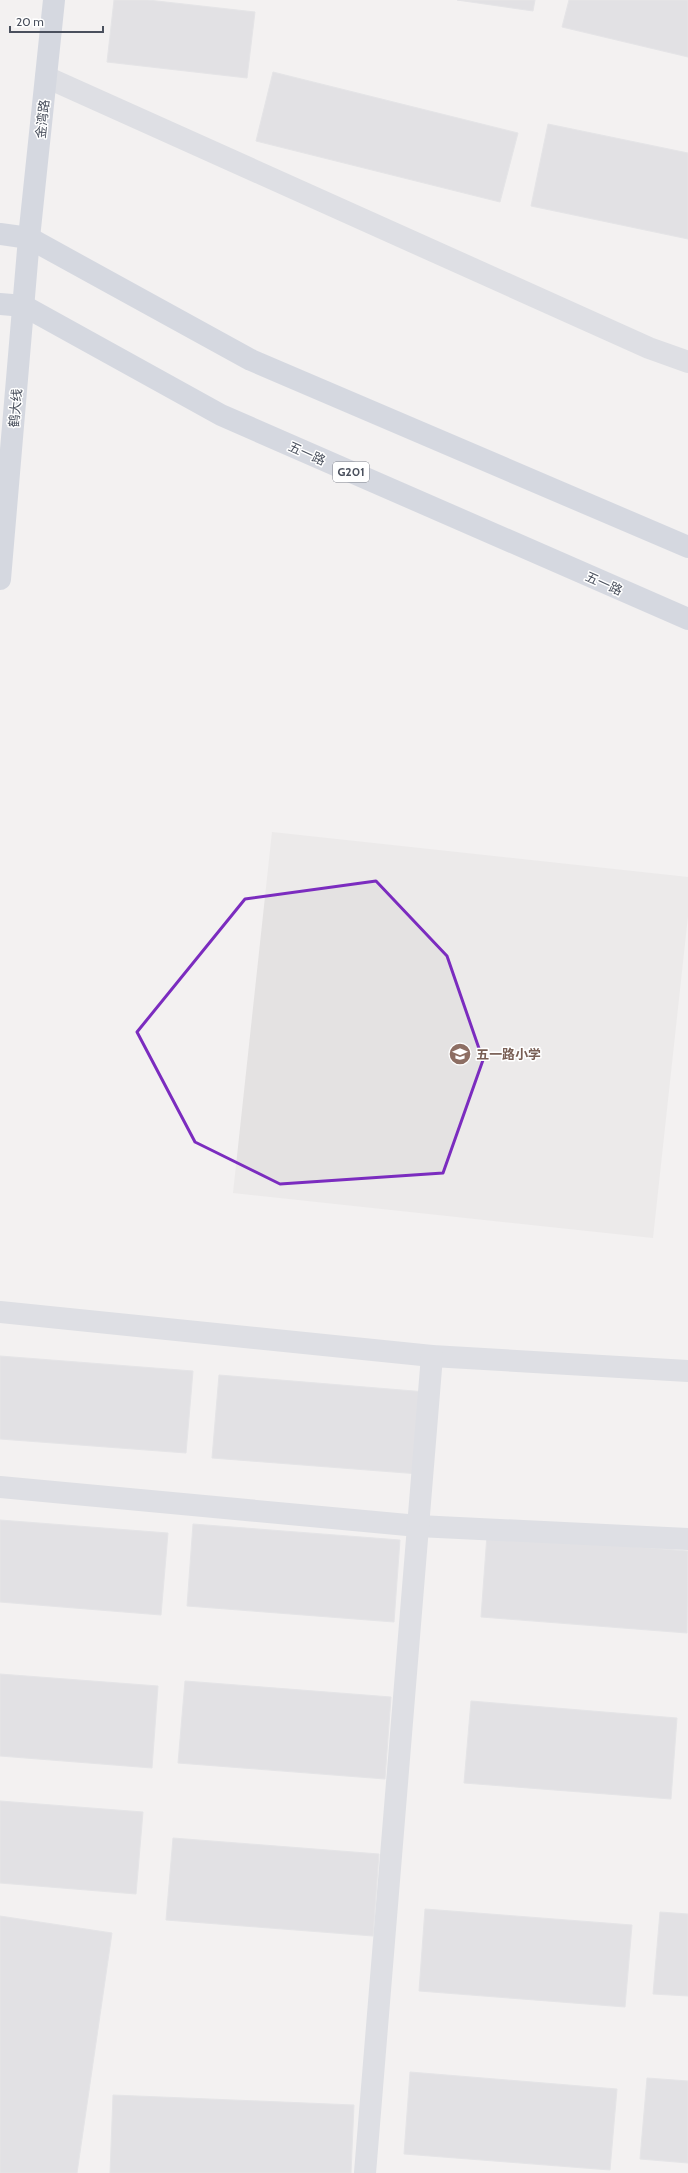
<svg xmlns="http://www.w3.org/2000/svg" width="688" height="2173" font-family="Cabin,'Noto Sans SC',sans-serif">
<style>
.education{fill:#e4e2e2}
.building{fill:#cecfd5;stroke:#d5d6db}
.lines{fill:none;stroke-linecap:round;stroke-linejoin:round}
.minor{stroke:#c5cad4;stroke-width:22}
.major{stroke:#b2bbcd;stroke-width:22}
.marked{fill:none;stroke:#7b2cbf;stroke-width:3;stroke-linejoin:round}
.labels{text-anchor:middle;stroke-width:3;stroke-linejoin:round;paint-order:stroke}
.shield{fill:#fff;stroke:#80848e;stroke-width:1}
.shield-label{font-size:12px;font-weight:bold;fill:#4a505d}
.street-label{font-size:13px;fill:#4a505d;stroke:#fff}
.education-label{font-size:13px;font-weight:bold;fill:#785e54;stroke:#fff;text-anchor:start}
</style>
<rect width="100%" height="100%" fill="#f3f1f1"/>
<path class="education" d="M272,832L688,877V916L653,1238L233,1193Z"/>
<g class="building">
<path d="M114,0H148L255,12L247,78L107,62Z"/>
<path d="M457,0H535L533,11Z"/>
<path d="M569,0H688V57L562,27Z"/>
<path d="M273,72L518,133L500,202L256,141Z"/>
<path d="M548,124L688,153V239L531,206Z"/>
<path d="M0,1356L193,1371L186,1453L0,1439Z"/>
<path d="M219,1375L426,1392L419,1474L212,1458Z"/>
<path d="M0,1520L168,1533L161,1615L0,1602Z"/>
<path d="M193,1524L400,1540L394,1622L187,1606Z"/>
<path d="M487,1535L688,1551L687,1633L481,1617Z"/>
<path d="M0,1674L158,1686L152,1768L0,1756Z"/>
<path d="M185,1681L391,1697L385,1779L178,1763Z"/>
<path d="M471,1701L677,1718L671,1799L464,1783Z"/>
<path d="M0,1801L143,1812L136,1894L0,1883Z"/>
<path d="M173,1838L379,1854L373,1936L166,1920Z"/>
<path d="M425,1909L632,1925L625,2007L419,1991Z"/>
<path d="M660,1912L688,1914V1996L653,1994Z"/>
<path d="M0,1916L112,1933L77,2173H0Z"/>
<path d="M410,2072L617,2089L610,2170L404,2154Z"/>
<path d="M647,2078L688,2081V2163L640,2159Z"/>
<path d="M113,2095L354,2105L351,2173H110Z"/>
</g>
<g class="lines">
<g class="minor">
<path d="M46,77L649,348L688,362"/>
<path d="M0,1312L432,1356L688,1371"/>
<path d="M0,1487L418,1526L688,1539"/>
<path d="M365,2173L432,1356"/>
</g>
<g class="major">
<path d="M0,234L29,238L251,360L688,547"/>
<path d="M0,304L24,306L221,415L688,619"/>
<path d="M0,579L29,238L54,0"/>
</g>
</g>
<path d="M0 0H688V2173H0ZM376,881L447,956L483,1060L443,1173L280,1184L195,1142L137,1032L245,899Z" fill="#f3f1f1" fill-opacity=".55" fill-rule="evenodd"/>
<path class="marked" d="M376,881L447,956L483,1060L443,1173L280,1184L195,1142L137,1032L245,899Z"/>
<defs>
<g id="school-disc" transform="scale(1.15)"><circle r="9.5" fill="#8d6e63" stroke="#fff"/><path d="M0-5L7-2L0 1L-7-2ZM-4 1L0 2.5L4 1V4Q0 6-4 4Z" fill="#fff"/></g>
</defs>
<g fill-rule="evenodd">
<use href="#school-disc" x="460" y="1054"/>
</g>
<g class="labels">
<rect class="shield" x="333" y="462" width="36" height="20" rx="3"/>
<g class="shield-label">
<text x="351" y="476">G201</text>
</g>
<g class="street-label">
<text transform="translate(42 119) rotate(-84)" y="5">金湾路</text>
<text transform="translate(15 408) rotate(-85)" y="5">鹤大线</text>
<text transform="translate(307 453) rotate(24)" y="5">五一路</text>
<text transform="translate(604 583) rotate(24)" y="5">五一路</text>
</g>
<g class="education-label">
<text x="476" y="1059">五一路小学</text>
</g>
</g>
<path d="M10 26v6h93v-6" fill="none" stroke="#4a505d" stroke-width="2"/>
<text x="16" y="26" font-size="12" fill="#4a505d" stroke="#ffffff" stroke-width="3" paint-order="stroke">20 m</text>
</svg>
